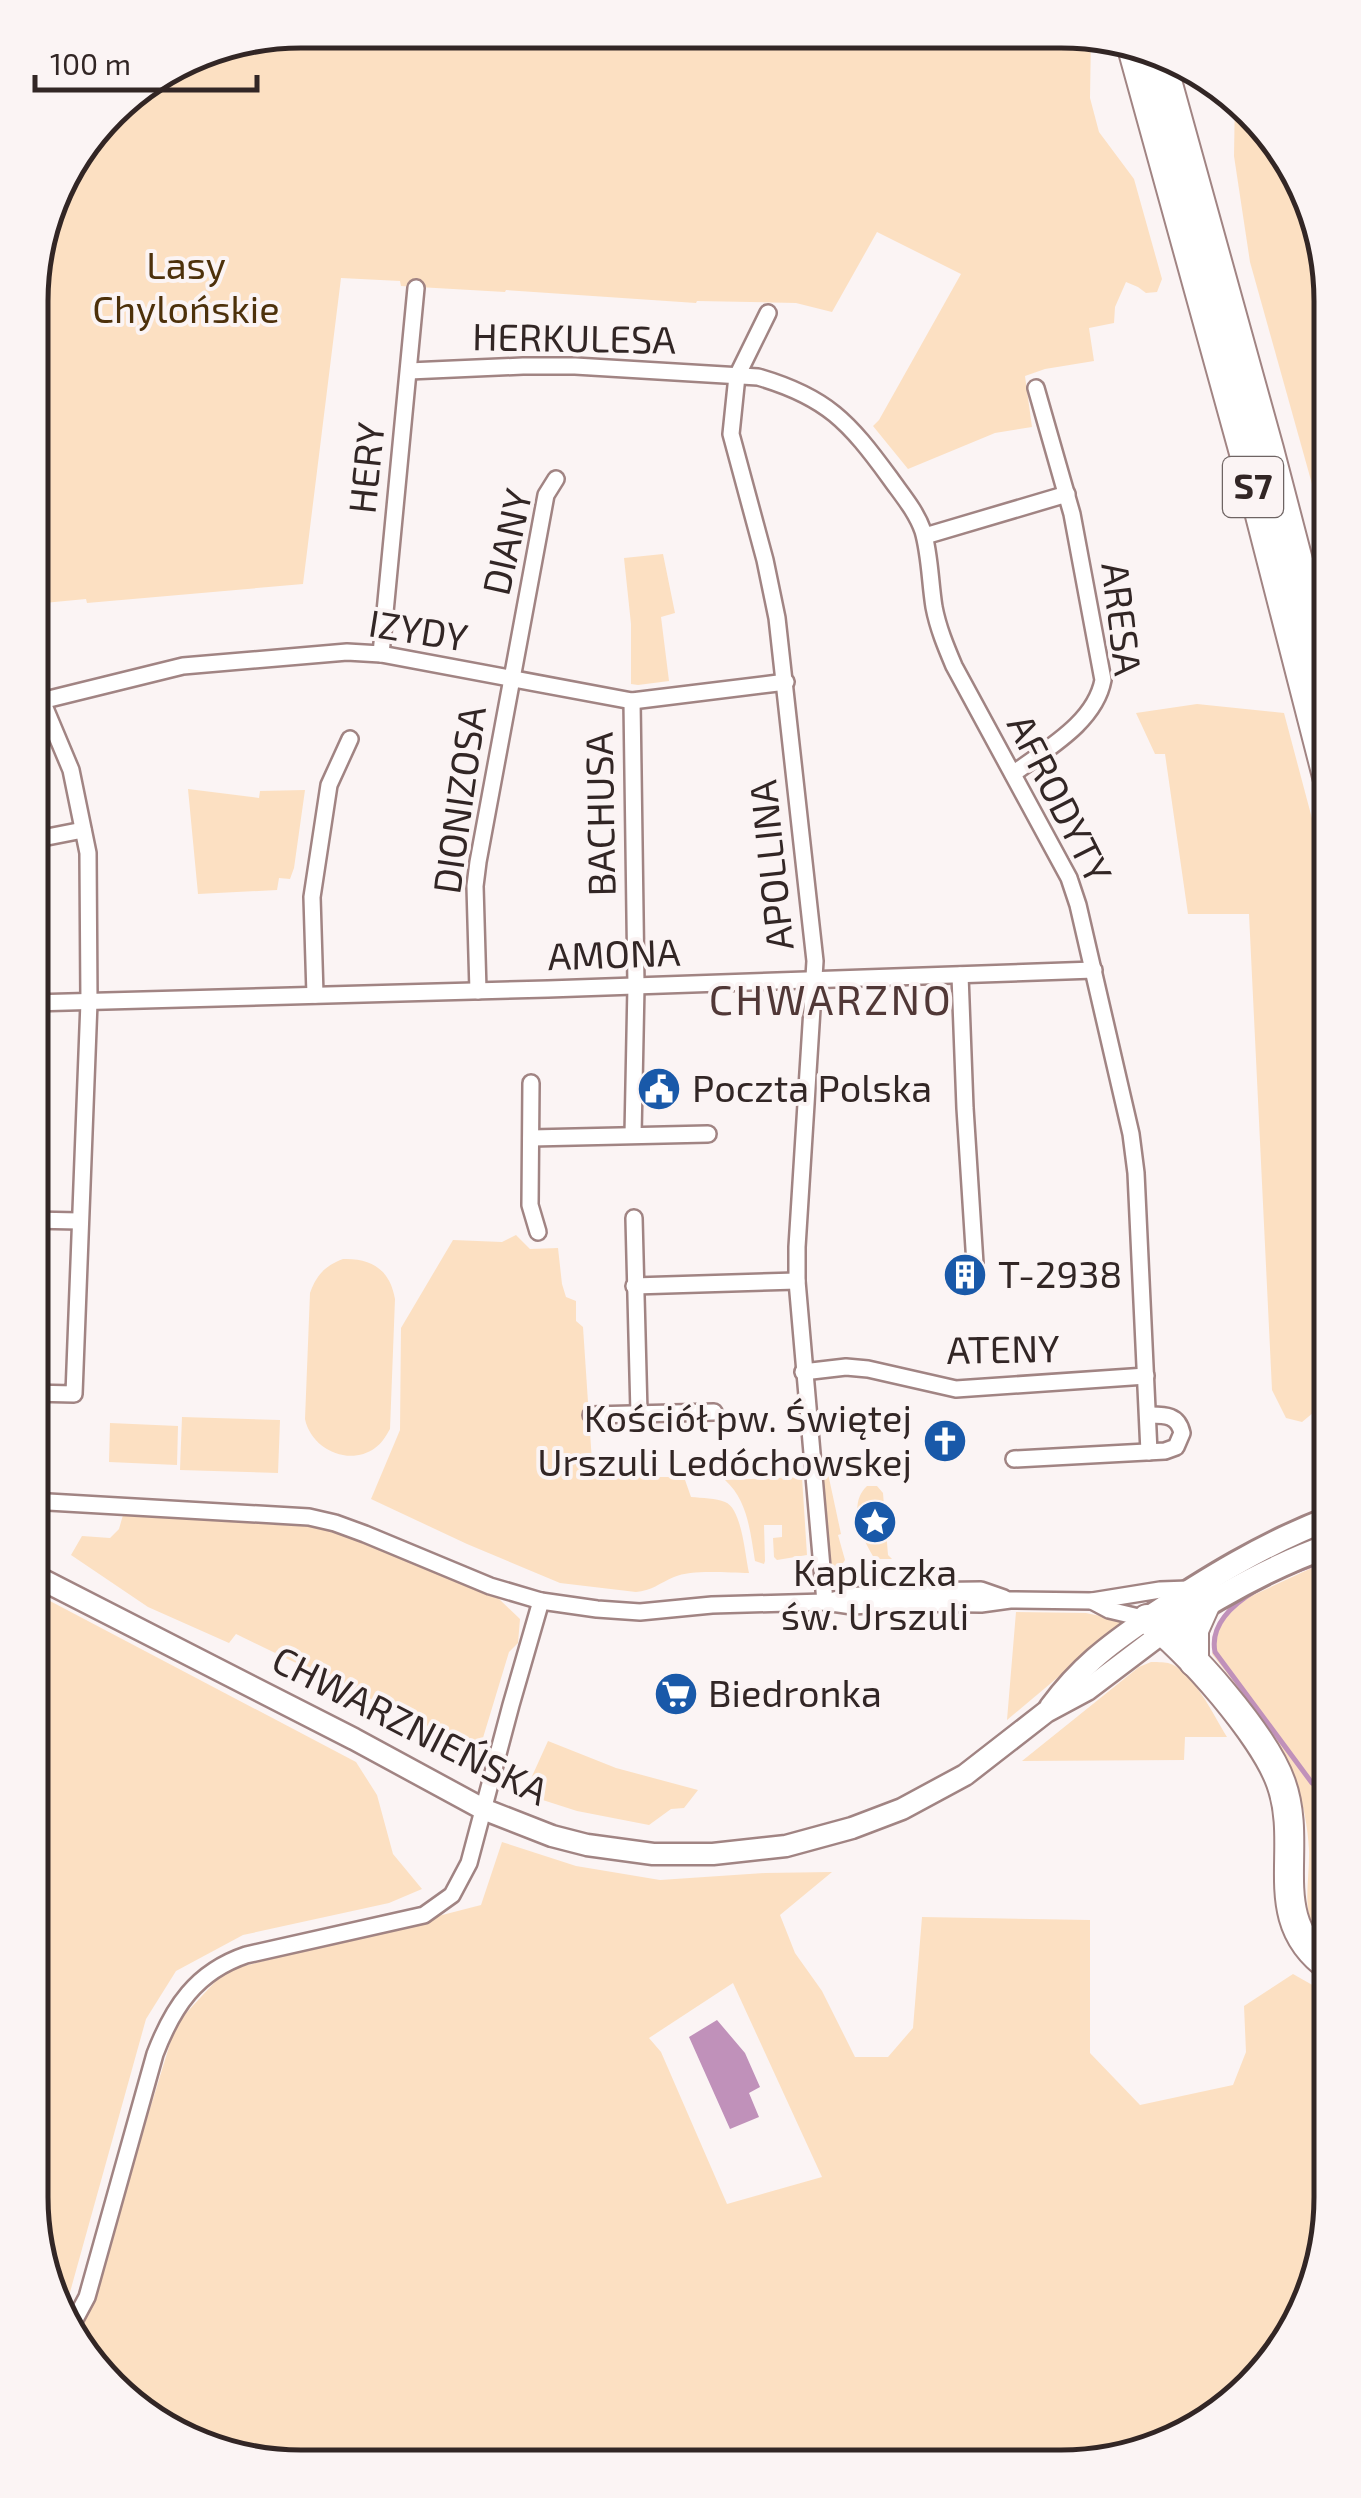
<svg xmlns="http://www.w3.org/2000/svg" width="1361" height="2498" font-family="'Exo 2',sans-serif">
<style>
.green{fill:#fce0c2;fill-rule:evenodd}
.water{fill:#c091ba}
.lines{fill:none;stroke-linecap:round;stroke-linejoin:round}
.stream{stroke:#c091ba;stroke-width:5}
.minor-casing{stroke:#a18483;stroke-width:20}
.tertiary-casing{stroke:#a18483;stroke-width:25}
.secondary-casing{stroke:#a18483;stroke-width:28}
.motorway-casing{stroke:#a18483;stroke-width:32}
.minor{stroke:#fff;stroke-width:15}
.tertiary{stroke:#fff;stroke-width:20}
.secondary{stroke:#fff;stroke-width:22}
.motorway{stroke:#fff;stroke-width:28}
.labels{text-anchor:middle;stroke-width:8;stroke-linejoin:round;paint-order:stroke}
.shield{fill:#fbf4f4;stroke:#6e6463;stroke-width:2.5}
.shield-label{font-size:35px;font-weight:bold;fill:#322625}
.park-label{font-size:38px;fill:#4d310b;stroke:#fbf4f4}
.street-label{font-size:38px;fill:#322625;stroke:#fbf4f4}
.poi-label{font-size:38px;fill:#322625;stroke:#fbf4f4;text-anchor:start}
.quarter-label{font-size:42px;letter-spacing:2.5px;fill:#513837;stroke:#fbf4f4}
.rim{fill:none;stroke:#322625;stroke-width:5}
</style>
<rect width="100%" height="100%" fill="#fbf4f4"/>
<g class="green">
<path d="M301,30L1091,35L1090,98L1099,132L1134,179L1162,279L1157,292L1146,293L1138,287L1126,282L1115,307L1114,323L1089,328L1094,361L1045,369L1025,376L1032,427L995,433L908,469L873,426L879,420L961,274L877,232L832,312L796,303L697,301L696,303L506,290L505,292L401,286L400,281L341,278L303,584L87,603L86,599L44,603V606L32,608V266L58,180L122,98L198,50Z"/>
<path d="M1235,95L1238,97L1316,213L1331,301V552L1250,262L1234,156Z"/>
<path d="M663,554L675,613L661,617L669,681L638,685L631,684V624L624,558Z"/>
<path d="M1197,704L1284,713L1331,890V1398L1302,1422L1286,1418L1272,1390L1249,914H1188L1165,754H1155L1136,713Z"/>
<path d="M188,789L259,798L260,791L305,790L294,868L290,879L279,878L277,890L198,894Z"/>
<path d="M516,1235L530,1249L558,1248L562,1284L566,1297L576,1301V1321L583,1327L593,1477H684L691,1497C702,1498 716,1498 725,1502C742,1508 745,1556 749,1573C728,1573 692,1569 674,1577C660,1583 651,1591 636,1592L560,1583L467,1544L371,1499L400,1430L401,1328L453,1240L502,1242Z"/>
<path d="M343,1259C372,1258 390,1270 395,1299L390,1429C386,1436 382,1443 375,1448C349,1467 311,1449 305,1419L310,1293C317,1274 325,1266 343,1259Z"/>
<path d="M182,1417L280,1420L278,1473L180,1470Z"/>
<path d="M110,1423L178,1426L177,1465L109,1462Z"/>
<path d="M826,1464L841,1534L838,1535L845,1560L839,1569L829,1563L820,1469Z"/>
<path d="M802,1477L807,1555L777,1560L774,1557L773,1538L782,1537V1525H764L765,1561L764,1564L755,1561C750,1531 748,1501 725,1480Z"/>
<path d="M867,1486H877L883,1493L888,1555L892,1559H875C862,1540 847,1504 867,1486Z"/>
<path d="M123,1515L307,1523L343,1532L498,1598L520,1619L518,1643L509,1652L479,1751L236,1634L229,1643L148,1607L71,1555L82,1536L110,1538L119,1529Z"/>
<path d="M1331,1559L1330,1950C1297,1918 1310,1890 1309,1850C1308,1827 1303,1803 1296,1782C1279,1734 1242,1694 1212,1654L1221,1622L1245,1599Z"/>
<path d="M31,1591L356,1762L377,1795L393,1854L422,1889L389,1903L243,1935L176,1971L146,2019L67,2303L62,2311L45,2285L30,2197Z"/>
<path d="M1016,1612L1086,1613L1125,1621L1007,1720Z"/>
<path d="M1151,1662C1155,1662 1164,1662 1168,1663C1192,1669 1214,1716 1227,1737H1185L1184,1760L1022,1761L1139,1667Z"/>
<path d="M548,1741L616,1768L698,1790L684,1808L671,1809L649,1825L577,1811L524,1794Z"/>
<path d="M502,1842L576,1866L660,1880L765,1873L832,1872L780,1915L795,1953L822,1991L855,2057H888L913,2028L922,1917L1090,1920V2053L1140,2105L1233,2085L1246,2052L1244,2006L1293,1974L1330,1995V2216L1275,2362L1148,2453L1060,2468L265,2466L123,2401L77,2333L85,2321L176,2024L225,1971L481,1905ZM733,1983L822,2177L727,2204L661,2052L649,2038Z"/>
</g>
<path class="water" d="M717,2020L745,2053L760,2087L749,2093L759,2117L730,2129L689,2037Z"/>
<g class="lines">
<path class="stream" d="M1312,1783L1215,1652C1205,1602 1293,1570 1331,1559"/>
<g class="minor-casing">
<g id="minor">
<path d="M768,313L737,376L731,434L765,560L777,618L815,961L797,1247V1281L825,1602"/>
<path d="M409,371L523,366H575L758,377C827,397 849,422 890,478C902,495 916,511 923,531C930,555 930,582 934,607C938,628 946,647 954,666L1069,878L1078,905L1131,1134L1136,1173L1149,1452"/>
<path d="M925,536L1067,494"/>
<path d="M381,654L416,288"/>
<path d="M41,701L183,666L347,652L381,654L632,701L786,682"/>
<path d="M632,701L636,986L633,1135"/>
<path d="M1013,774C1046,749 1095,723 1103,680L1072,514L1036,388"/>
<path d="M32,840L83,830"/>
<path d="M960,975L965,1108L975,1264"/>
<path d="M478,991L475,886L478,862L546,495L556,479"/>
<path d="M315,995L312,897L329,785L350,739"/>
<path d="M31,1003L548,989L1094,970"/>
<path d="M531,1083L530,1205L538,1232"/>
<path d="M531,1138L708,1134"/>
<path d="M634,1218L639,1413"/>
<path d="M31,1220L79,1221"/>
<path d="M634,1286L797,1281"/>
<path d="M803,1372L846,1367L868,1369L956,1389L1146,1376"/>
<path d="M31,1393L74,1394L89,1002L88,853L71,770L32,677"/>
<path d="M591,1415L714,1412"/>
<path d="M1014,1459L1165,1451L1176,1447L1182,1433C1178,1414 1164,1415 1148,1415"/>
<path d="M31,1501L309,1517L335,1523L365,1534L490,1586L541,1601L597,1609L640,1612L712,1605L825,1602L852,1606L905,1603L981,1604L1010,1600L1092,1601L1160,1590L1189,1589"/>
<path d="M834,1600L850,1596L905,1591L981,1590L1004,1598"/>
<path d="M1092,1601L1109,1610L1147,1619"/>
<path d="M72,2325L87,2297L155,2054C173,2007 196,1972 246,1955L424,1915L452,1895L469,1863L511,1705L541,1601"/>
</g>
</g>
<g class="tertiary-casing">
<g id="tertiary">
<path d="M31,1574L354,1739L483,1809L552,1836L587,1845L653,1854H713L786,1846L852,1828L902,1809L965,1775L1046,1712L1087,1690L1165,1631"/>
<path d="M1050,1707C1079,1668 1107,1646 1147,1619"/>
</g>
</g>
<g class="secondary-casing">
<g id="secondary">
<path d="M1147,1619C1205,1580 1265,1543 1331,1518"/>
<path d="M1165,1631C1218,1596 1271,1566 1331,1545"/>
</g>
</g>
<g class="motorway-casing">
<g id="motorway">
<path d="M1131,44L1244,453L1331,792"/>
<path d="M1161,59L1269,449L1331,687"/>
<path d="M1147,1619C1187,1646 1265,1737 1281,1783C1305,1850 1262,1919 1330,1967"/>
<path d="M1194,1662V1630L1206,1603"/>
</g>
</g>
<use href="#minor" class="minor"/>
<use href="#tertiary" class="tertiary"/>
<use href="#secondary" class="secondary"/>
<use href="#motorway" class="motorway"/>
</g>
<defs>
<g id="civic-disc" transform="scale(2.25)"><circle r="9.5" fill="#1959a9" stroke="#fbf4f4"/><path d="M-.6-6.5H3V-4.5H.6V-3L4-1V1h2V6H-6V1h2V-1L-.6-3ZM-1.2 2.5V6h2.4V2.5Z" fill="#fff"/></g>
<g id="building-disc" transform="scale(2.25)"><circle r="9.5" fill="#1959a9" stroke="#fbf4f4"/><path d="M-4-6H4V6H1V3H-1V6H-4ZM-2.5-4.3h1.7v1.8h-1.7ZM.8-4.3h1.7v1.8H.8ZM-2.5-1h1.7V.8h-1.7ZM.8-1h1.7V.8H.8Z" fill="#fff"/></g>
<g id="church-disc" transform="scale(2.25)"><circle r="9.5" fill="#1959a9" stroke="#fbf4f4"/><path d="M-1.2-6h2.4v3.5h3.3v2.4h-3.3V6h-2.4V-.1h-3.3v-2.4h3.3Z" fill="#fff"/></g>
<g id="sight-disc" transform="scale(2.25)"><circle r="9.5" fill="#1959a9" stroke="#fbf4f4"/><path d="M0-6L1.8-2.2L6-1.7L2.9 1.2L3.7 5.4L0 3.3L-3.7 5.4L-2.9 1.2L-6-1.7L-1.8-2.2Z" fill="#fff"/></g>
<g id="supermarket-disc" transform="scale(2.25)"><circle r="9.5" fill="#1959a9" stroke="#fbf4f4"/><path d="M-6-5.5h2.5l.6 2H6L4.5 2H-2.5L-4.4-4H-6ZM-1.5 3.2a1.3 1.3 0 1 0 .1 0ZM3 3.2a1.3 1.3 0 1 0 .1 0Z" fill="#fff"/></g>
</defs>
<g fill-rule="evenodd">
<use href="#civic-disc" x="659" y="1089"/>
<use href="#building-disc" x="965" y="1275"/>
<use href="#church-disc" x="945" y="1441"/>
<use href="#sight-disc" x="875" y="1522"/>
<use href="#supermarket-disc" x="676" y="1694"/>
</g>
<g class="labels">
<rect class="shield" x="1223" y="457" width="60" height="60" rx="8"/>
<g class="shield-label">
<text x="1253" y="499">S7</text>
</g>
<g class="park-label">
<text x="186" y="279">Lasy<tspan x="186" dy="44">Chylońskie</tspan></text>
</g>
<g class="street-label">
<text transform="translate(574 339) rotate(1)" y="13">HERKULESA</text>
<text transform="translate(367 468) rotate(-84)" y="13">HERY</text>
<text transform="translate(508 542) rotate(-77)" y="13">DIANY</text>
<text transform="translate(1121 619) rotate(83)" y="13">ARESA</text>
<text transform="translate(418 631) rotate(9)" y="13">IZYDY</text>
<text transform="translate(1059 799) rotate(63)" y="13">AFRODYTY</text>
<text transform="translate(460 800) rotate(-82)" y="13">DIONIZOSA</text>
<text transform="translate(601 814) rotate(-91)" y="13">BACHUSA</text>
<text transform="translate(772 865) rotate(-96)" y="13">APOLLINA</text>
<text transform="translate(614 955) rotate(-2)" y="13">AMONA</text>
<text transform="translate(1003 1350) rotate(-1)" y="13">ATENY</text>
<text transform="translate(410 1726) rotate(27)" y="13">CHWARZNIEŃSKA</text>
</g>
<g class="poi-label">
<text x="692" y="1102">Poczta Polska</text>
<text x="998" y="1288">T-2938</text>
<text x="912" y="1432" text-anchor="end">Kościół pw. Świętej<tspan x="912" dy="44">Urszuli Ledóchowskej</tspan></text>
<text x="875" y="1586" text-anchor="middle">Kapliczka<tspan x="875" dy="44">św. Urszuli</tspan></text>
<text x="708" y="1707">Biedronka</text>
</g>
<g class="quarter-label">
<text x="831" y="1015">CHWARZNO</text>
</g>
</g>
<path d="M0 0H1361V2498H0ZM301 48H1061A253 253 0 0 1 1314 301V2197A253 253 0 0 1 1061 2450H301A253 253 0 0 1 48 2197V301A253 253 0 0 1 301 48Z" fill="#fbf4f4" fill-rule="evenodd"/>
<path class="rim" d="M301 48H1061A253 253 0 0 1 1314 301V2197A253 253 0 0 1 1061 2450H301A253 253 0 0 1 48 2197V301A253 253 0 0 1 301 48Z"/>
<path d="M35 75v15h222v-15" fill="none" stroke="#322625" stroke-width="5"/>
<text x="50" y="75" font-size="30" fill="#322625" stroke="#fbf4f4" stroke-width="8" paint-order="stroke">100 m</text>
</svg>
